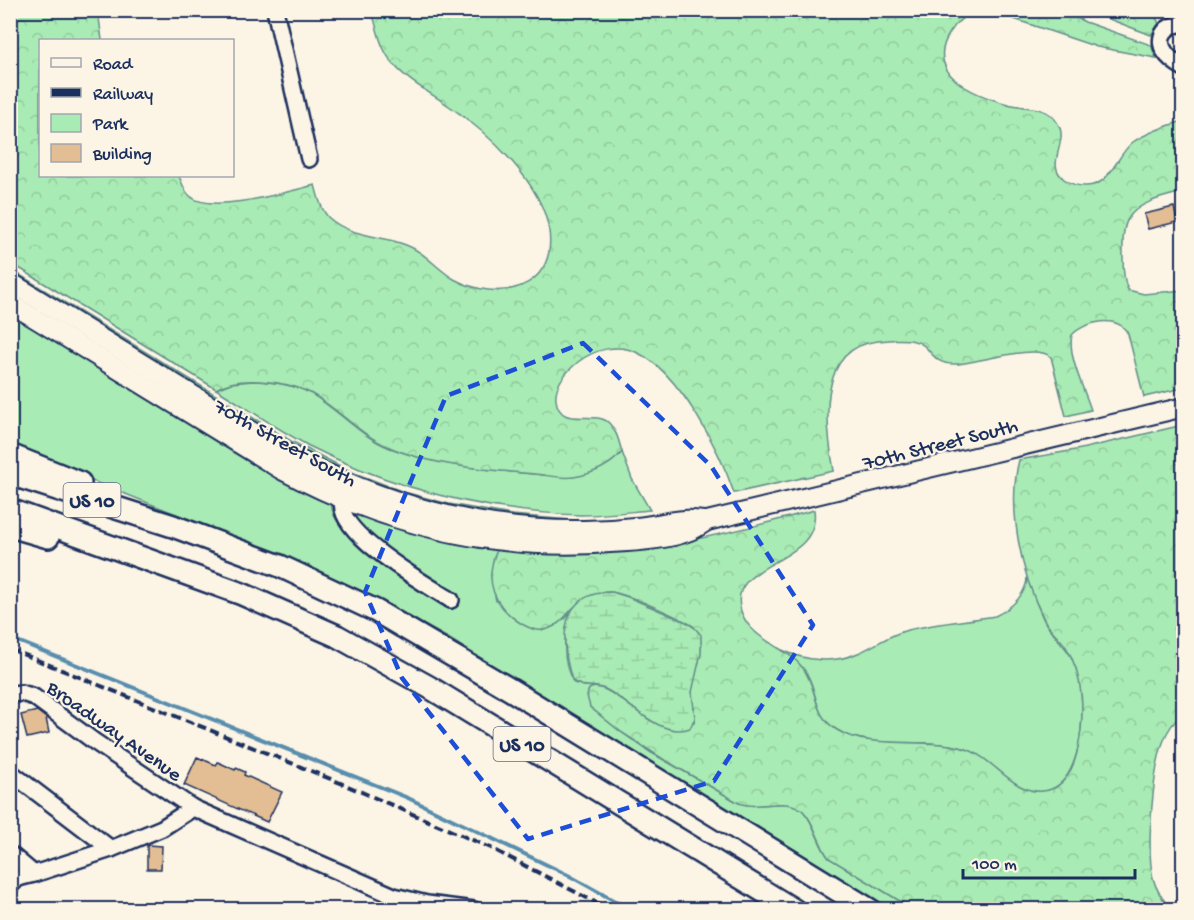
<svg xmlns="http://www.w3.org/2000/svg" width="1194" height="920" font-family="'Gochi Hand',sans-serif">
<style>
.green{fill:#a9ebb4;stroke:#628d89;stroke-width:1.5}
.forest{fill:url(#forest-crowns);stroke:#628d89;stroke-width:1.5}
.wetland{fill:url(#wetland-marsh);stroke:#628d89;stroke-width:1.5}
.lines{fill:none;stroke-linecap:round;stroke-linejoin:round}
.stream{stroke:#598dae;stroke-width:4}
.building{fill:#e3bd93;stroke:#1b2f5e;stroke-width:1.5}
.minor-casing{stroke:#1b2f5e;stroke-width:20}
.major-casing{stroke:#1b2f5e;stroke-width:22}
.highway-casing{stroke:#1b2f5e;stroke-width:26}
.minor{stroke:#fcf5e5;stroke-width:15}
.major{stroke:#fcf5e5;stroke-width:18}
.highway{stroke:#fcf5e5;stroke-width:21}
.rail{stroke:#1b2f5e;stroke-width:4;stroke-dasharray:9 4.5;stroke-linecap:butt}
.marked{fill:none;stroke:#1d4ed8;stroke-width:4.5;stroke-dasharray:12 8;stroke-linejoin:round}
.labels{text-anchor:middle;stroke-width:4.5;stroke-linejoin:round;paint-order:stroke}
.shield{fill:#fcf5e5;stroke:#5e6a86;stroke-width:1.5}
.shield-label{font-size:20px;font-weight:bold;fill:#1b2f5e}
.street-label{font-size:21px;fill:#1b2f5e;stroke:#fcf5e5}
</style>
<defs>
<pattern id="forest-crowns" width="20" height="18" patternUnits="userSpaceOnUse" patternTransform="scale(1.5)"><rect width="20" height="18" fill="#a9ebb4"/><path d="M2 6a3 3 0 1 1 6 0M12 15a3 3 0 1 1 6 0" fill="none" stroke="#91ca9d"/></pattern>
<pattern id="wetland-marsh" width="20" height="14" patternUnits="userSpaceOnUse" patternTransform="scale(1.5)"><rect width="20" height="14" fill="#a9ebb4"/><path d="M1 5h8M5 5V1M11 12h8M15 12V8" fill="none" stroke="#91ca9d"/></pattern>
</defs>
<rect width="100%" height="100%" fill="#fcf5e5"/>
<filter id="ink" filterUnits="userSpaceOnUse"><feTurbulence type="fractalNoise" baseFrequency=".0167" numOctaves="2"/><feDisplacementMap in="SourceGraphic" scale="12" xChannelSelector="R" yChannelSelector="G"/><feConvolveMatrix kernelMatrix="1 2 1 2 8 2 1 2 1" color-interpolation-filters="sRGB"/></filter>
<g filter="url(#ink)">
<g class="green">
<path d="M10,269L291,441L352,472L404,492L449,504L512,515L581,521L521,519L462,511L396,493L310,457L11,274Z"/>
<path d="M10,310L331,502C333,535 370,546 395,557L358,527L354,517L359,515L445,541L497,550L491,576L496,601L565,619L570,613C564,635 561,663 574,683L584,686H593L588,691L590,707L621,732L650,752L739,803C758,809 785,800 797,805C801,807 804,812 807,816C816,829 819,846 829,858L913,909H892L448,638L367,594L310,568L250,543L11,449Z"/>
<path d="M253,381C272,382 293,384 310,393C338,409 359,436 390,448C447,469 510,472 570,477C590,474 609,467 622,452L632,479L650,510C627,512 604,515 581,515C486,512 394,489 309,446C277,429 247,408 216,389L231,383Z"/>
<path d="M1027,572C1032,589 1037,608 1046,624C1057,640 1070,649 1077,669C1087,701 1086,801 1032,791C1005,785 989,756 963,748C924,736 870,751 837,730C813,715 819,697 808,676C802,665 792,658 782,650C806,661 834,664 858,653C875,646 890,634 908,630C936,623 966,621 995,616C1012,608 1029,593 1027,572Z"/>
</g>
<g class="forest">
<path d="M10,11H98L102,40H40V176H179C182,183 184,191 190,196C211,215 289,191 315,185C318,196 321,210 329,218C350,237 382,235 406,245C425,252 437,269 454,279C497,303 557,290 549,231C542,182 488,133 449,106C430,92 406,81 391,61C380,47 377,28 372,11H980C968,13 958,20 951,31C922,74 974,95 1008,104C1022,108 1041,106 1052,116C1056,120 1060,126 1061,132C1063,148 1047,166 1064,179C1069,183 1077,186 1085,186C1111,187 1116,155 1133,142C1148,132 1166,126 1183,121V192C1167,196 1137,202 1128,219C1122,229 1123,245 1123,257C1123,267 1123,280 1128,290L1144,294L1183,290V388L1144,397L1128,334C1118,314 1085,321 1072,335C1067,355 1085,391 1091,410L1066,416L1051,357C1037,343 977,363 956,364C929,365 933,345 914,341C902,338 890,340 878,341C815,348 826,427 834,471L734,493C720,451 679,372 638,353C618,343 595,349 578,362C567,371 554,384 556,400C560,430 594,409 609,423C617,431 619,442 622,452C610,466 592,474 574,477C561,479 547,475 534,474C486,470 431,466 387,446C357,433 336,406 308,392C294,385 276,382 260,381C245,380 229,381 216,389L11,263Z"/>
<path d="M990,11H1063L1085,22L1151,45L1156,58L1097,47Z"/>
<path d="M1088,11H1152L1159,23L1151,35Z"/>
<path d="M1183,425V714C1174,721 1168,729 1164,740C1153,767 1146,849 1153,878C1156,890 1163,900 1171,909H913L829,858C818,844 816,825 804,812C789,795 759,811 739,803L663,759L621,732L590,707L587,696L589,689C606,678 644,724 666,727C674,728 686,724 694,722C696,713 692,704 692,694C692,671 712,645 693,626C679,617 624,592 609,592C597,592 581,600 572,609C565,617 559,625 548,629C538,632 531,629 522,624C494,607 483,581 497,550C611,561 705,541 814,510C822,566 725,560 741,611C751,641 785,645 803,668C819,690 811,714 837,730C870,751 926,736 966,749C995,759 1013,794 1043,791C1065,789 1074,767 1078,748C1085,716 1084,676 1066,647C1060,637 1049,630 1044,619C1021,575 1007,508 1019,460L1081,449Z"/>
</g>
<path class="wetland" d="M612,592L628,597L686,622L696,629L701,635V653L692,692L695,718L690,728C661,739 630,702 607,690C596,683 582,690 572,680C560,641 558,592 612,592Z"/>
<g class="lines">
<path class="stream" d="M10,638L408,798L568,875L631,910"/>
</g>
<g class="building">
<path d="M1174,207L1177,222L1148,229L1144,214Z"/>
<path d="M37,711L46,718L49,733L27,738L21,715Z"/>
<path d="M197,757L216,765L218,762L235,770L236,768L245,772L244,775L282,792L267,822L184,785Z"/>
<path d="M147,845L162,846L161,869H147Z"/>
</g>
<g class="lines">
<g class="minor-casing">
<g id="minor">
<path d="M275,10L309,159"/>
<path d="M1184,24C1167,23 1155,37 1165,52C1169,59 1177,64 1184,68"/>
<path d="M343,501C334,532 427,585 451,600"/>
<path d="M10,694L22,693L34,697L95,742L193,808"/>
<path d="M10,772L111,849"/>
<path d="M10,854L34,874L111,849L162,828L193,808L394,896L427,904L474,910"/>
<path d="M10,886L18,878L34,874"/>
</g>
</g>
<g class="major-casing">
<g id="major">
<path d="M10,282L290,455C380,503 481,532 584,530C601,530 618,529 635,527C651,526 668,521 684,520C692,519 700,521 707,521"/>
<path d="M10,303L280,469C382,524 494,552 610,543C633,542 666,540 687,532C694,530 701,525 707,521L1184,407"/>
</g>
</g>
<g class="highway-casing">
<g id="highway">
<path d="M10,455L80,483"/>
<path d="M10,474L173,526L280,566L376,611L511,690L870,910"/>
<path d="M10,510L242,594L337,636L429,687L794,910"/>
<path d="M10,526L48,537"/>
</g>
</g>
<use href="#minor" class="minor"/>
<use href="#major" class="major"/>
<use href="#highway" class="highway"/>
<path class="rail" d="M10,649L343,784L491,848L610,910"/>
</g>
</g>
<path class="marked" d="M583,343L711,466L813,625L714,781L528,839L402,678L365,592L446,396Z"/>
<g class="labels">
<g class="shield">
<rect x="63.5" y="483" width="57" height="34" rx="4.5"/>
<rect x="493.5" y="727" width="57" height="34" rx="4.5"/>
</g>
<g class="shield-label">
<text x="92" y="507">US 10</text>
<text x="522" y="751">US 10</text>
</g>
<g class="street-label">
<text transform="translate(286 442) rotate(29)" y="7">70th Street South</text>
<text transform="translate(940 443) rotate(-14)" y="7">70th Street South</text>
<text transform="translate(115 730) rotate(35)" y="7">Broadway Avenue</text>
</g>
</g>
<rect width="1194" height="920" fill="none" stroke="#fcf5e5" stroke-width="36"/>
<rect x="18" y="18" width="1158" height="884" fill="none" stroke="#1b2f5e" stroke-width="2" filter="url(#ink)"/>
<rect x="39" y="39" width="195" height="138" fill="#fcf5e5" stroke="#a2a6af" stroke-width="1.5"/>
<rect x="51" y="58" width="30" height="9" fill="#fcf5e5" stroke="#a2a6af" stroke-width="1.5"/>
<text x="93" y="69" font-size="18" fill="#1b2f5e">Road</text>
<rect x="51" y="88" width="30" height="9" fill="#1b2f5e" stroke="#a2a6af" stroke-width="1.5"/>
<text x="93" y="99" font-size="18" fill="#1b2f5e">Railway</text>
<rect x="51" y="114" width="30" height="18" fill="#a9ebb4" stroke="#a2a6af" stroke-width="1.5"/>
<text x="93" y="129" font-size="18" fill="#1b2f5e">Park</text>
<rect x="51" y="144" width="30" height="18" fill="#e3bd93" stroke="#a2a6af" stroke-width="1.5"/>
<text x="93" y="159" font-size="18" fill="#1b2f5e">Building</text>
<path d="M963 869v9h172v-9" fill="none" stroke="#1b2f5e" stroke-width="3"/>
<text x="972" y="869" font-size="18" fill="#1b2f5e" stroke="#fcf5e5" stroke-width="4.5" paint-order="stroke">100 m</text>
</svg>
